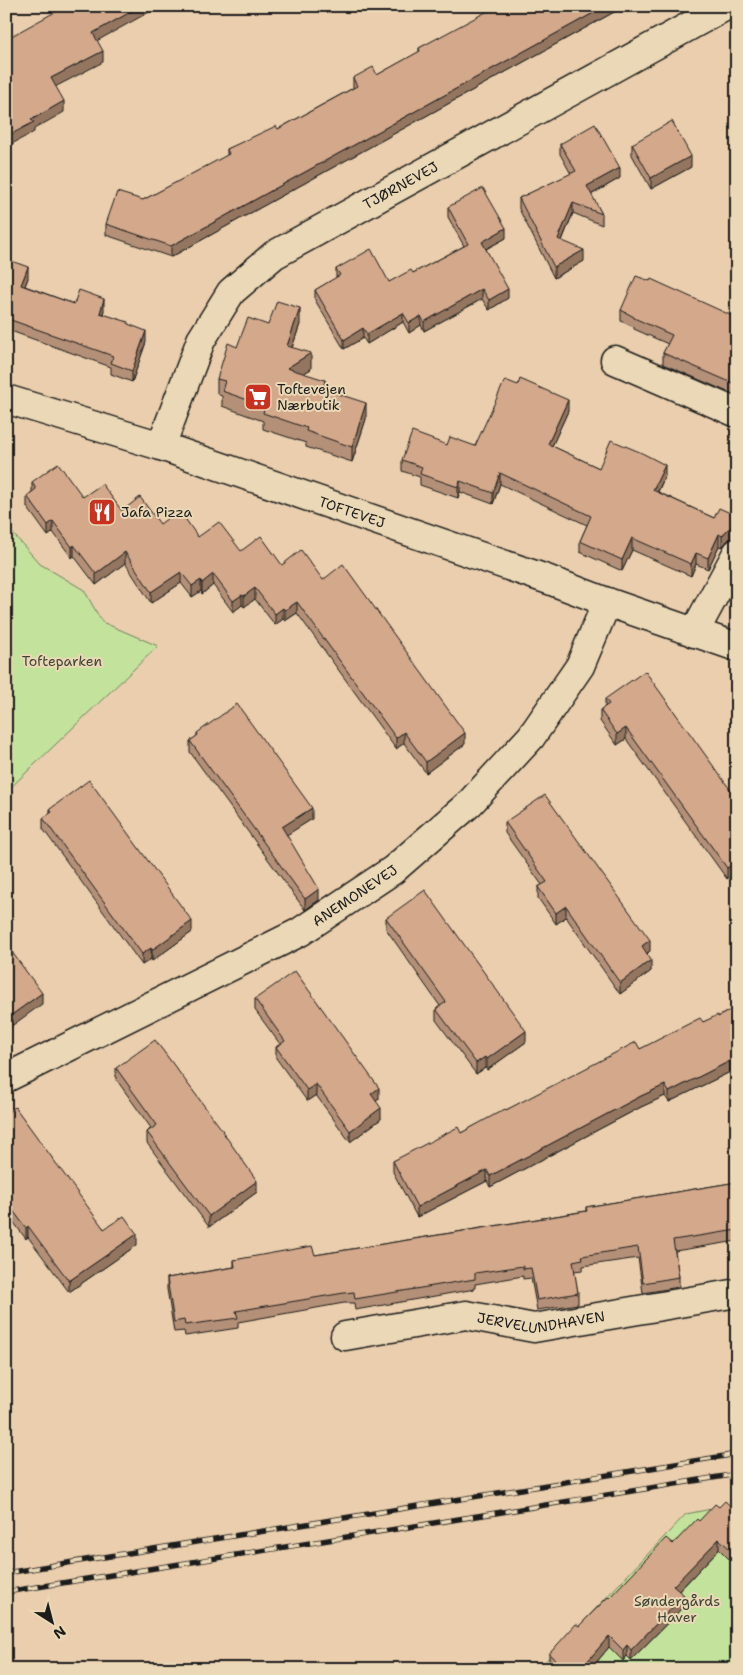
<svg xmlns="http://www.w3.org/2000/svg" width="743" height="1675" font-family="'Shantell Sans',sans-serif">
<style>
.green{fill:#c3e29b;stroke:#707f5c}
.lines{fill:none;stroke-linecap:round;stroke-linejoin:round}
.street-casing{stroke:#1c1c1c;stroke-width:31}
.street{stroke:#ebd8b6;stroke-width:28}
.rail-casing{stroke:#1c1c1c;stroke-width:5.5}
.rail{stroke:#ebd8b6;stroke-width:4;stroke-dasharray:11;stroke-linecap:butt}
.wall{fill:#b59078;stroke:#1c1c1c}
.shaded-wall{fill:#947661;stroke:#1c1c1c}
.building{fill:#d3a88b;stroke:#1c1c1c}
.labels{text-anchor:middle;stroke-width:4;stroke-linejoin:round;paint-order:stroke}
.street-label{font-size:14px;fill:#1c1c1c;stroke:#ebd8b6}
.poi-label{font-size:14px;fill:#1c1c1c;stroke:#ebd8b6;text-anchor:start}
.park-label{font-size:14px;fill:#3d4435;stroke:#ebd8b6}
</style>
<rect width="100%" height="100%" fill="#eacead"/>
<filter id="ink" filterUnits="userSpaceOnUse"><feTurbulence type="fractalNoise" baseFrequency=".02" numOctaves="2"/><feDisplacementMap in="SourceGraphic" scale="10" xChannelSelector="R" yChannelSelector="G"/><feConvolveMatrix kernelMatrix="1 2 1 2 8 2 1 2 1" color-interpolation-filters="sRGB"/></filter>
<g filter="url(#ink)">
<g class="green">
<path d="M6,526L40,564L84,590L102,622L158,646L6,792Z"/>
<path d="M737,1504V1669H538L686,1514Z"/>
</g>
<g class="lines">
<g class="street-casing">
<g id="street">
<path d="M615,360L737,413"/>
<path id="s1" d="M6,399L161,446L549,580L607,602L737,647"/>
<path id="s2" d="M161,446L201,340L231,292L274,255L726,6"/>
<path d="M694,633L737,553"/>
<path id="s3" d="M6,1078L300,932L393,870L470,803L531,737L580,666L607,602"/>
<path id="s4" d="M345,1336L466,1315L534,1328L737,1293"/>
</g>
</g>
<use href="#street" class="street"/>
<g class="rail-casing">
<g id="rail">
<path d="M6,1573L737,1454"/>
<path d="M6,1592L737,1474"/>
</g>
</g>
<use href="#rail" class="rail"/>
</g>
<g class="wall">
<path d="M506,6H625L171,257L106,235V224L143,200L227,156V149L278,129L353,88V78L377,75L419,52V48Z"/>
<path d="M560,144L620,178L591,195L602,214V225L573,213L562,241L584,261L554,278L519,209V198L571,174L560,154Z"/>
<path d="M632,144L691,167L651,189L632,155Z"/>
<path d="M448,207L506,238L486,249L508,298L489,310L482,299L424,331L421,325L409,333L403,322L367,344L363,338L344,349L315,300V290L336,278V269L389,282L413,273L464,246L448,217Z"/>
<path d="M6,259L28,278L25,286L74,304L104,310L103,314L128,324L146,342L132,382L111,374V367L8,330L6,332Z"/>
<path d="M621,310L737,318V396L663,364V353L668,344L634,329V327L621,321Z"/>
<path d="M300,324L292,348L311,369L304,373L366,419L352,462L306,447V443L263,429V421L222,406V396L217,394V379L237,347L268,325Z"/>
<path d="M568,411L552,446L599,468L665,476L658,492L714,518L737,516V538L728,540L722,547L719,546L708,569L696,564L691,576L632,550L622,571L580,552V541L587,525L500,484L493,504L460,492L458,498L420,485V477L402,471V460L447,445L475,446Z"/>
<path d="M32,482L83,497L323,580L465,744L426,773L404,743L396,749L297,613L285,621L283,619L275,625L255,599L244,607L242,605L233,612L213,585L202,594L201,591L192,597L181,583L151,603L125,563L96,585L74,556L72,558L53,532L48,536L27,507V496L32,492Z"/>
<path d="M605,699L737,799L727,879L626,739L617,745L600,721V710L605,706Z"/>
<path d="M197,733L312,819L286,835L319,900L305,910L190,752V741L197,736Z"/>
<path d="M50,809L192,932L152,961L151,959L142,965L43,829V818L50,813Z"/>
<path d="M505,822L650,951L647,954L651,971L620,994L566,917L556,924L538,898V887L542,885L505,833Z"/>
<path d="M386,918L526,1042L487,1070L485,1068L476,1074L436,1020V1009L440,1006L386,929Z"/>
<path d="M255,999L379,1099L376,1101L381,1119L350,1142L316,1095L307,1101L276,1058V1047L280,1044L255,1010Z"/>
<path d="M737,1006L733,1078L730,1072L669,1102L665,1096L641,1107L490,1187L487,1181L417,1217L393,1172V1161L461,1133L506,1110L640,1049L703,1022L718,1017Z"/>
<path d="M116,1068L257,1192L209,1227L147,1143V1132L151,1128L116,1079Z"/>
<path d="M6,1113L104,1229L137,1245L69,1292L28,1237L26,1239L6,1212Z"/>
<path d="M737,1182V1241L675,1251L679,1277V1287L643,1293L638,1258L583,1266V1270L574,1271L578,1293V1304L537,1310L531,1278L523,1279V1276L475,1284V1289L355,1310L354,1303H344L238,1322V1328L185,1336L184,1331L174,1332L167,1289V1278L234,1267V1260L315,1255L586,1211V1207Z"/>
<path d="M737,1512V1558L735,1556L731,1561L719,1549L679,1591L684,1606L631,1660L627,1656L623,1661L609,1647L591,1669H554L549,1664V1654L609,1598L699,1521Z"/>
</g>
<g class="shaded-wall">
<path d="M141,6H160L93,43V33Z"/>
<path d="M606,6H625L171,257V246Z"/>
<path d="M103,51V62L51,89V78Z"/>
<path d="M64,101V112L34,129V132L6,147V137L31,120Z"/>
<path d="M691,156V167L651,189V178Z"/>
<path d="M620,168V178L587,197V186Z"/>
<path d="M573,203V213L558,250V239Z"/>
<path d="M506,228V238L482,251V242Z"/>
<path d="M584,250V261L554,278V267Z"/>
<path d="M28,267V278L21,296V285Z"/>
<path d="M482,289V299L424,331V322Z"/>
<path d="M508,289V298L489,310V300Z"/>
<path d="M104,299V310L100,324V313Z"/>
<path d="M300,308V324L287,362V346Z"/>
<path d="M403,313V322L367,344V334Z"/>
<path d="M421,316V325L409,333V323Z"/>
<path d="M8,319V330L7,333V322Z"/>
<path d="M363,328V338L344,349V340Z"/>
<path d="M146,331V342L132,382V371Z"/>
<path d="M311,353V369L287,383V368Z"/>
<path d="M325,380V396L323,389Z"/>
<path d="M568,400V411L548,455V444Z"/>
<path d="M366,403V419L352,462V447Z"/>
<path d="M665,465V476L653,502V490Z"/>
<path d="M500,473V484L493,504V493Z"/>
<path d="M460,481V492L458,498V487Z"/>
<path d="M53,521V532L48,536V525Z"/>
<path d="M736,526V537L728,540L722,547V536L728,529Z"/>
<path d="M719,534V546L708,569V558Z"/>
<path d="M632,538V550L622,571V560Z"/>
<path d="M74,545V556L72,558V547Z"/>
<path d="M125,552V563L96,585V574Z"/>
<path d="M696,553V564L691,576V564Z"/>
<path d="M181,572V583L151,603V592Z"/>
<path d="M213,574V585L202,594V583Z"/>
<path d="M201,580V591L192,597V586Z"/>
<path d="M255,588V599L244,607V596Z"/>
<path d="M242,595V605L233,612V601Z"/>
<path d="M297,602V613L285,621V610Z"/>
<path d="M283,608V619L275,625V614Z"/>
<path d="M626,728V739L617,745V734Z"/>
<path d="M404,732V743L396,749V738Z"/>
<path d="M465,733V744L426,773V762Z"/>
<path d="M312,808V819L282,838V827Z"/>
<path d="M737,861V872L727,879V868Z"/>
<path d="M319,889V900L305,910V899Z"/>
<path d="M566,906V917L556,924V913Z"/>
<path d="M192,921V932L152,961V950Z"/>
<path d="M650,940V951L642,957V946Z"/>
<path d="M151,948V959L142,965V954Z"/>
<path d="M651,960V971L620,994V983Z"/>
<path d="M42,993V1004L6,1030V1019Z"/>
<path d="M526,1031V1042L487,1070V1059Z"/>
<path d="M485,1057V1068L476,1074V1063Z"/>
<path d="M730,1061V1072L669,1102V1092Z"/>
<path d="M737,1065V1076L733,1078V1067Z"/>
<path d="M316,1084V1095L307,1101V1090Z"/>
<path d="M665,1085V1096L641,1107L490,1187V1176L641,1096Z"/>
<path d="M379,1088V1099L371,1105V1094Z"/>
<path d="M381,1108V1119L350,1142V1131Z"/>
<path d="M487,1170V1181L417,1217V1207Z"/>
<path d="M257,1181V1192L209,1227V1216Z"/>
<path d="M28,1226V1237L26,1239V1228Z"/>
<path d="M137,1234V1245L69,1292V1281Z"/>
<path d="M719,1539V1549L673,1597V1586Z"/>
<path d="M735,1545V1556L731,1561V1550Z"/>
<path d="M684,1595V1606L631,1660V1650Z"/>
<path d="M609,1636V1647L591,1669H581Z"/>
<path d="M627,1645V1656L623,1661V1650Z"/>
</g>
<g class="building">
<path d="M66,6H141L93,33L103,51L51,78L64,101L31,120L34,122L6,137V39Z"/>
<path d="M497,6H606L171,246L106,224L117,192L143,200L229,154L227,149L276,126L278,129L357,86L353,78L373,67L377,75L420,51L419,48Z"/>
<path d="M672,121L691,156L651,178L632,144Z"/>
<path d="M595,124L620,168L587,186L602,214L573,203L558,239L584,250L554,267L519,198L576,171L560,144Z"/>
<path d="M483,188L506,228L482,242L508,289L489,300L482,289L424,322L421,316L409,323L403,313L367,334L363,328L344,340L315,290L340,275L336,269L371,249L389,282L411,270L413,273L468,244L448,207Z"/>
<path d="M6,259L28,267L21,285L74,304L79,290L104,299L100,313L128,322V324L146,331L132,371L111,363L113,356L8,319L6,321Z"/>
<path d="M636,276L650,281L651,279L737,318V385L663,353L672,335L634,318V317L621,310Z"/>
<path d="M277,301L300,308L287,346L311,353L287,368L325,380L323,389L366,403L352,447L306,431L307,428L263,413L265,406L222,391L225,381L217,379L228,343L237,347L248,318L268,325Z"/>
<path d="M520,379L568,400L548,444L599,468L611,440L642,453L665,465L653,490L714,518L719,508L737,516V526L728,529L722,536L719,534L708,558L696,553L691,564L632,538L622,560L580,541L591,516L500,473L493,493L460,481L458,487L420,474L422,467L402,460L412,432L447,445L450,437L475,446L505,380L518,385Z"/>
<path d="M58,463L83,497L102,484L122,511L140,497L160,524L179,510L198,537L219,522L241,551L261,536L282,565L301,550L323,580L343,564L465,733L426,762L404,732L396,738L297,602L285,610L283,608L275,614L255,588L244,596L242,595L233,601L213,574L202,583L201,580L192,586L181,572L151,592L125,552L96,574L74,545L72,547L53,521L48,525L27,496L36,489L32,482Z"/>
<path d="M645,671L737,799V861L727,868L626,728L617,734L600,710L609,704L605,699Z"/>
<path d="M237,704L312,808L282,827L319,889L305,899L190,741L198,735L197,733Z"/>
<path d="M89,780L192,921L152,950L151,948L142,954L43,818L52,812L50,809Z"/>
<path d="M545,795L650,940L642,946L651,960L620,983L566,906L556,913L538,887L547,882L505,822Z"/>
<path d="M425,890L526,1031L487,1059L485,1057L476,1063L436,1009L446,1002L386,918Z"/>
<path d="M6,944L42,993L6,1019Z"/>
<path d="M295,971L379,1088L371,1094L381,1108L350,1131L316,1084L307,1090L276,1047L285,1041L255,999Z"/>
<path d="M737,1006V1065L733,1067L730,1061L669,1092L665,1085L641,1096L490,1176L487,1170L417,1207L393,1161L458,1127L461,1133L505,1109L506,1110L636,1042L640,1049L700,1018L703,1022L718,1015V1017Z"/>
<path d="M155,1040L223,1131H222L257,1181L209,1216L147,1132L157,1125L116,1068Z"/>
<path d="M15,1107L104,1229L124,1216L137,1234L69,1281L28,1226L26,1228L6,1201V1113Z"/>
<path d="M737,1182V1230L673,1240L679,1277L643,1283L638,1247L582,1256L583,1259L573,1261L578,1293L537,1300L531,1268L523,1269V1266L475,1273V1279L355,1299L354,1292L344,1293L236,1311L238,1318L185,1325L184,1320L174,1322L167,1278L235,1267L234,1260L312,1246L315,1255L587,1211L586,1207Z"/>
<path d="M725,1501L737,1512V1547L735,1545L731,1550L719,1539L673,1586L684,1595L631,1650L627,1645L623,1650L609,1636L581,1669H565L549,1654L576,1624L579,1626L608,1597L609,1598L666,1538L673,1544L697,1519L699,1521L715,1504L719,1507Z"/>
</g>
</g>
<defs>
<g id="supermarket-square" transform="scale(1.4375)"><rect x="-9" y="-9" width="18" height="18" rx="4" fill="#c8321e" stroke="#ebd8b6"/><path d="M-6-5.5h2.5l.6 2H6L4.5 2H-2.5L-4.4-4H-6ZM-1.5 3.2a1.3 1.3 0 1 0 .1 0ZM3 3.2a1.3 1.3 0 1 0 .1 0Z" fill="#fff"/></g>
<g id="restaurant-square" transform="scale(1.4375)"><rect x="-9" y="-9" width="18" height="18" rx="4" fill="#c8321e" stroke="#ebd8b6"/><path d="M-5-6h1v4h1v-4h1v4h1v-4h1v5L-1.5 .5V6h-2V.5L-5-1ZM5-6V6H3V1.5H1.5Q1.5-4 5-6Z" fill="#fff"/></g>
</defs>
<g fill-rule="evenodd">
<use href="#supermarket-square" x="258" y="397"/>
<use href="#restaurant-square" x="102" y="512"/>
</g>
<g class="labels">
<g class="street-label">
<text dy="5" stroke="none"><textPath href="#s2" startOffset="371">TJØRNEVEJ</textPath></text>
<text dy="5" stroke="none"><textPath href="#s1" startOffset="364">TOFTEVEJ</textPath></text>
<text dy="5" stroke="none"><textPath href="#s3" startOffset="394">ANEMONEVEJ</textPath></text>
<text dy="5" stroke="none"><textPath href="#s4" startOffset="199">JERVELUNDHAVEN</textPath></text>
</g>
<g class="poi-label">
<text x="277" y="394">Toftevejen<tspan x="277" dy="16">Nærbutik</tspan></text>
<text x="121" y="517">Jafa Pizza</text>
</g>
<g class="park-label">
<text x="62" y="666">Tofteparken</text>
<text x="677" y="1606">Søndergårds<tspan x="677" dy="16">Haver</tspan></text>
</g>
</g>
<rect width="743" height="1675" fill="none" stroke="#ebd8b6" stroke-width="25"/>
<rect x="12" y="12" width="718" height="1650" fill="none" stroke="#1c1c1c" stroke-width="2" filter="url(#ink)"/>
<g transform="translate(52 1622) rotate(144)" stroke="#ebd8b6" stroke-width="4" paint-order="stroke">
<path d="M0-4L9 19L0 12L-9 19Z" fill="#1c1c1c"/>
<text y="-8" font-size="14" font-weight="bold" text-anchor="middle" fill="#1c1c1c">N</text>
</g>
</svg>
